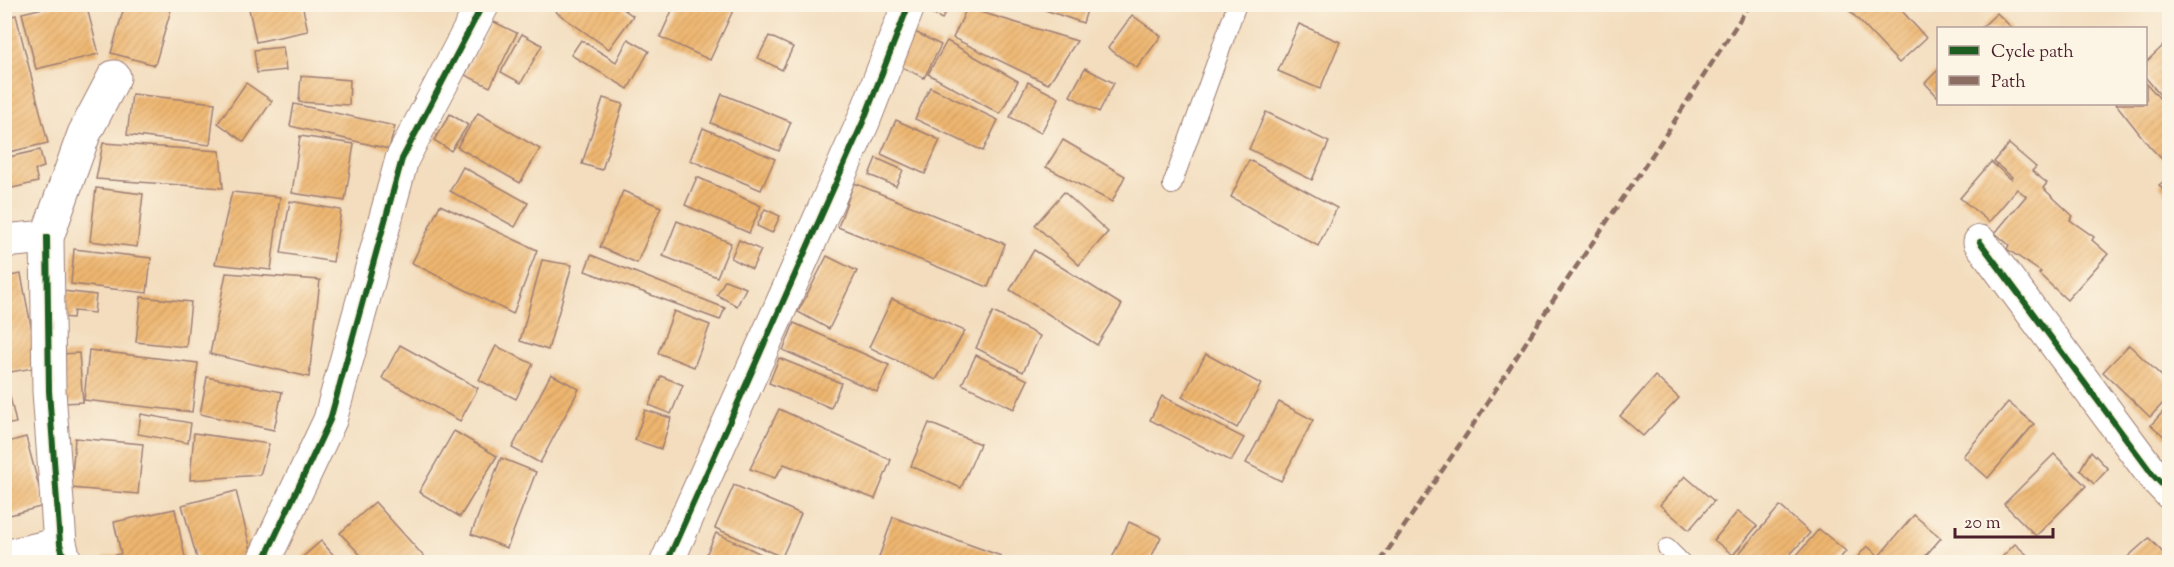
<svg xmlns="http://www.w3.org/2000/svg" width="2174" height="567" font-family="'Sorts Mill Goudy',serif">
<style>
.building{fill:url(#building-hatch)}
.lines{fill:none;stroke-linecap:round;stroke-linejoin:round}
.service-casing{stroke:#9e7e74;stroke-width:20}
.minor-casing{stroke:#9e7e74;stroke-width:35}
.service{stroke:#fff;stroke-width:18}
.minor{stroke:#fff;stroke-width:33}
.quiet{stroke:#8d6e63;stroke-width:4.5;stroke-dasharray:9 4.5;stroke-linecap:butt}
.cycleway-casing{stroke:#fcf5e5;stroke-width:10}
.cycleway{stroke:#1b5e20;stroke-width:6}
</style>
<defs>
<pattern id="building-hatch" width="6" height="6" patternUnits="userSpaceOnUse" patternTransform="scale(1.5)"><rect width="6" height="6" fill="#eeb66f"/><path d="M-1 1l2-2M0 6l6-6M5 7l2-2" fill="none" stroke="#ce9c60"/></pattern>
</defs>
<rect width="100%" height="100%" fill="#fcf5e5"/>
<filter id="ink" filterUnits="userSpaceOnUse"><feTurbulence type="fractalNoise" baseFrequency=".0167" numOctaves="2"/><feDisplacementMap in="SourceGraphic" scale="12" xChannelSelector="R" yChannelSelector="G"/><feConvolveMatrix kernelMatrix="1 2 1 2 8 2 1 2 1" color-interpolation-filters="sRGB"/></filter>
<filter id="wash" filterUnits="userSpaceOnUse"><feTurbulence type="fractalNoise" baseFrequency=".008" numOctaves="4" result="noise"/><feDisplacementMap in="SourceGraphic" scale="24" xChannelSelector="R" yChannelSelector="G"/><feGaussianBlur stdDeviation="1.35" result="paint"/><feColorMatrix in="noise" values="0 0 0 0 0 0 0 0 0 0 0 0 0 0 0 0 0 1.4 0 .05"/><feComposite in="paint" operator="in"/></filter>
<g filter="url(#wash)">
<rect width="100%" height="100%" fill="#f3ddbe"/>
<g id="blocks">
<g class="building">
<path d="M60,4H86L99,54L36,69L22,13Z"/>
<path d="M125,4L172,6L155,65L111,53Z"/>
<path d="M248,4H302L308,31L256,42Z"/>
<path d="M561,4H616L633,16L609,49L556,12Z"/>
<path d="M675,4H736L710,60L660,37Z"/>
<path d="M920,4H949L950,5L942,19L919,7Z"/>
<path d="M1046,4H1089L1083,23L1045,10Z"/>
<path d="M1856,4H1896L1926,38L1899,63L1849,10Z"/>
<path d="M967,8L1077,41L1048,84L953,38Z"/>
<path d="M1997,13L2012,28H1981Z"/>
<path d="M16,15L48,143L9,152L4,134V18Z"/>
<path d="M1132,15L1161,36L1137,68L1108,48Z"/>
<path d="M492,21L517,33L490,87L465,75Z"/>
<path d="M1299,24L1340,42L1320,89L1278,71Z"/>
<path d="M911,30L941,45L924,78L894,63Z"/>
<path d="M522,34L542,45L521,83L501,72Z"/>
<path d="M769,36L793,47L782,70L758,58Z"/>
<path d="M628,39L649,51L628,89L571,55L581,40L616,62Z"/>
<path d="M947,41L1018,81L1000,114L928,74Z"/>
<path d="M2165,44L2170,49V107L2146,78V62Z"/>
<path d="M283,47L286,70L257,73L254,50Z"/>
<path d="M1085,68L1114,83L1099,112L1070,96Z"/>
<path d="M1938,70V97L1925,83Z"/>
<path d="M301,76L350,80L349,105L299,102Z"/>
<path d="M1028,82L1059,98L1041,133L1010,117Z"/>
<path d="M246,83L272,101L244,142L218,123Z"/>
<path d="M2146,83L2170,110V153L2162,159L2150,147L2116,104H2146Z"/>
<path d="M930,87L998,120L983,151L915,119Z"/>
<path d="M132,94L215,103L210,145L127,135Z"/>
<path d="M722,94L791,122L779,151L711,123Z"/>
<path d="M603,98L623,104L602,170L582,164Z"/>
<path d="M294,104L395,126L389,149L290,126Z"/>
<path d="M1266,112L1329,142L1312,180L1249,149Z"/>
<path d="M478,113L540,149L520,183L457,147Z"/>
<path d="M450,114L468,125L451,151L434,140Z"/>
<path d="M896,120L940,140L925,174L881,154Z"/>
<path d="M703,128L775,159L761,190L690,160Z"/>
<path d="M300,136L354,144L345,201L292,193Z"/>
<path d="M1063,140L1125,176L1112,202L1046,167Z"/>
<path d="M103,143L220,151L223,188L96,179Z"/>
<path d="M2009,144L2036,167L2032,171L2047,183L2043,188L2073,216L2070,220L2094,237L2092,240L2108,254L2067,300L2039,274L2041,272L2007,249L2009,245L1995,233L2026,196L2017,189L1989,222L1960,198L1991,162L2011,179L2012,177L1994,162Z"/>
<path d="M40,150L44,167L35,170L38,182L8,189L4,176V158Z"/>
<path d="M876,158L903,170L896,186L869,175Z"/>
<path d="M1249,160L1337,208L1318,246L1231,197Z"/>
<path d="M463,167L528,203L515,227L450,191Z"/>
<path d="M697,177L761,206L749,233L685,205Z"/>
<path d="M2170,177V198L2159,185Z"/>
<path d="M854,183L1005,244L988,287L838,227Z"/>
<path d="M96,188L143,194L137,247L90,241Z"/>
<path d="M623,191L661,207L637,263L600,247Z"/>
<path d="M232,192L280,197L271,270L215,264Z"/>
<path d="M1064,192L1108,232L1079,265L1035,225Z"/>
<path d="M290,201L341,210L333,262L281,253Z"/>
<path d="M440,205L537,250L513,314L412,263Z"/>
<path d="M765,209L780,216L772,233L757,226Z"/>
<path d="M677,221L731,243L717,277L663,256Z"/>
<path d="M739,240L761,250L752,269L731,258Z"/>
<path d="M74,249L151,258L147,293L71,284Z"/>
<path d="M1034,250L1122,305L1097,345L1010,290Z"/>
<path d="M591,255L725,308L720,320L585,271Z"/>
<path d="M827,256L857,271L829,329L798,312Z"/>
<path d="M542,260L572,265L548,350L520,341Z"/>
<path d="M226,273L320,280L309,377L210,354Z"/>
<path d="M21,274L39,367L11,372L4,340V277Z"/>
<path d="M725,280L746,288L737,306L717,295Z"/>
<path d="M63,291L96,295L94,313L74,311L73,318L60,317Z"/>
<path d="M141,297L191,302L186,347L136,342Z"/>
<path d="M892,299L965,331L936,380L869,347Z"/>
<path d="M674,311L710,325L694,367L658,353Z"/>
<path d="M993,312L1040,336L1023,372L976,348Z"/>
<path d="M794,323L889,365L877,392L783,350Z"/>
<path d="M400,345L478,388L460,421L382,378Z"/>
<path d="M2129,345L2170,384V396L2150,417L2103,372Z"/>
<path d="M496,346L533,364L516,399L479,380Z"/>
<path d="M89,350L198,363L192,412L84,400Z"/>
<path d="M79,353L83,402L64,403L60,354Z"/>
<path d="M1206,354L1261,384L1237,428L1182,397Z"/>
<path d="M976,355L1028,380L1014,409L962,384Z"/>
<path d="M779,358L841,383L831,408L769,383Z"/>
<path d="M4,370L16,423L4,425Z"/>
<path d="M551,374L579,389L540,463L512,448Z"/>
<path d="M661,376L683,385L671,414L649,405Z"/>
<path d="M1655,376L1679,398L1643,436L1620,416Z"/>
<path d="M207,377L282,392L274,430L200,414Z"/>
<path d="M1162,396L1244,438L1231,461L1150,420Z"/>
<path d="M1279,402L1313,420L1281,481L1246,463Z"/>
<path d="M2008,402L2034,424L1988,478L1963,456Z"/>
<path d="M2170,404V434L2166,438L2151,425Z"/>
<path d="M779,409L891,460L875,499L784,464L775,478L750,469Z"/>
<path d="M645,410L671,418L661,449L635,440Z"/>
<path d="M141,414L191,423L188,443L138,434Z"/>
<path d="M929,423L980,444L961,488L911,466Z"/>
<path d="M454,431L497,456L460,517L419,492Z"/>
<path d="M194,433L269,444L260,475L190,480Z"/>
<path d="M26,437L44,506L6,516L4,443Z"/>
<path d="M75,438L143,444L138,494L71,488Z"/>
<path d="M2091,451L2108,469L2094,484L2080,470Z"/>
<path d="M2054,454L2086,486L2036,536L2004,504Z"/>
<path d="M501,458L536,472L507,548L471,534Z"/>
<path d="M1685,476L1714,501L1689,530L1660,505Z"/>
<path d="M734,485L801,514L782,557L715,528Z"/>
<path d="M236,491L252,554L220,562H198L182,505Z"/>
<path d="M375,502L427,560L424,562H367L340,533Z"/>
<path d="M1780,506L1810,533L1783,562H1740L1735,558Z"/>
<path d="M175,509L186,562H104L103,557L121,554L114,522Z"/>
<path d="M1738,511L1757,526L1733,555L1714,540Z"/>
<path d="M1914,515L1941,538L1920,562H1853L1867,546L1879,556Z"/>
<path d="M893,517L1001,556L998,562H886L878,560Z"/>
<path d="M1129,522L1161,537L1149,562H1110Z"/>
<path d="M1819,529L1846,551L1837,562H1791Z"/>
<path d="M716,533L774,560L773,562H703Z"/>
<path d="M2149,538L2170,560V562H2122Z"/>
<path d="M321,541L337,559L333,562H297Z"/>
<path d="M2015,544L2035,562H1997Z"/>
</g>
</g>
</g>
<g filter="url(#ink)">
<use href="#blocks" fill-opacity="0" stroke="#9e7e74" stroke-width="1.5"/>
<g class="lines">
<g class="service-casing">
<g id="service">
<path d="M1172,185L1237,4"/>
<path d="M1667,548L1681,562"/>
</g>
</g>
<g class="minor-casing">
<g id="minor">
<path d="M47,237L49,391L60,544L65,562"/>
<path d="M4,241L47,237L84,134L114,77"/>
<path d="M1980,242L2153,475L2170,493"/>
<path d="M4,557L60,544"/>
<path d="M263,562L330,420L402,159L483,4"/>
<path d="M667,562L863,122L909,4"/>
</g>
</g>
<use href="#service" class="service"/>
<use href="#minor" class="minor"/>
<path class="quiet" d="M1380,562L1471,428L1548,308L1657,148L1750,4"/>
<g class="cycleway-casing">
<g id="cycleway">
<path d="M47,237L49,391L60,544L65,562"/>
<path d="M1980,242L2153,475L2170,493"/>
<path d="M263,562L330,420L402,159L483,4"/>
<path d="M667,562L863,122L909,4"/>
</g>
</g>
<use href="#cycleway" class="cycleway"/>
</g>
</g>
<rect width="2174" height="567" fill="none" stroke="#fcf5e5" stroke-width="24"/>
<rect x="1937" y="27" width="210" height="78" fill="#fcf5e5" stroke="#b59f9b" stroke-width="1.5"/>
<rect x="1949" y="46" width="30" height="9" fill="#1b5e20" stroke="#b59f9b" stroke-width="1.5"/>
<text x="1991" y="57" font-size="18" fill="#4a1f2b">Cycle path</text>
<rect x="1949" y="76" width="30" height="9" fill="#8d6e63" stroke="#b59f9b" stroke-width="1.5"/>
<text x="1991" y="87" font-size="18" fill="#4a1f2b">Path</text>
<path d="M1955 528v9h98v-9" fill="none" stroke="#4a1f2b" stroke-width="3"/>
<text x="1964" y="528" font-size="18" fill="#4a1f2b" stroke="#fcf5e5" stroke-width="4.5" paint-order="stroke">20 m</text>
</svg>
